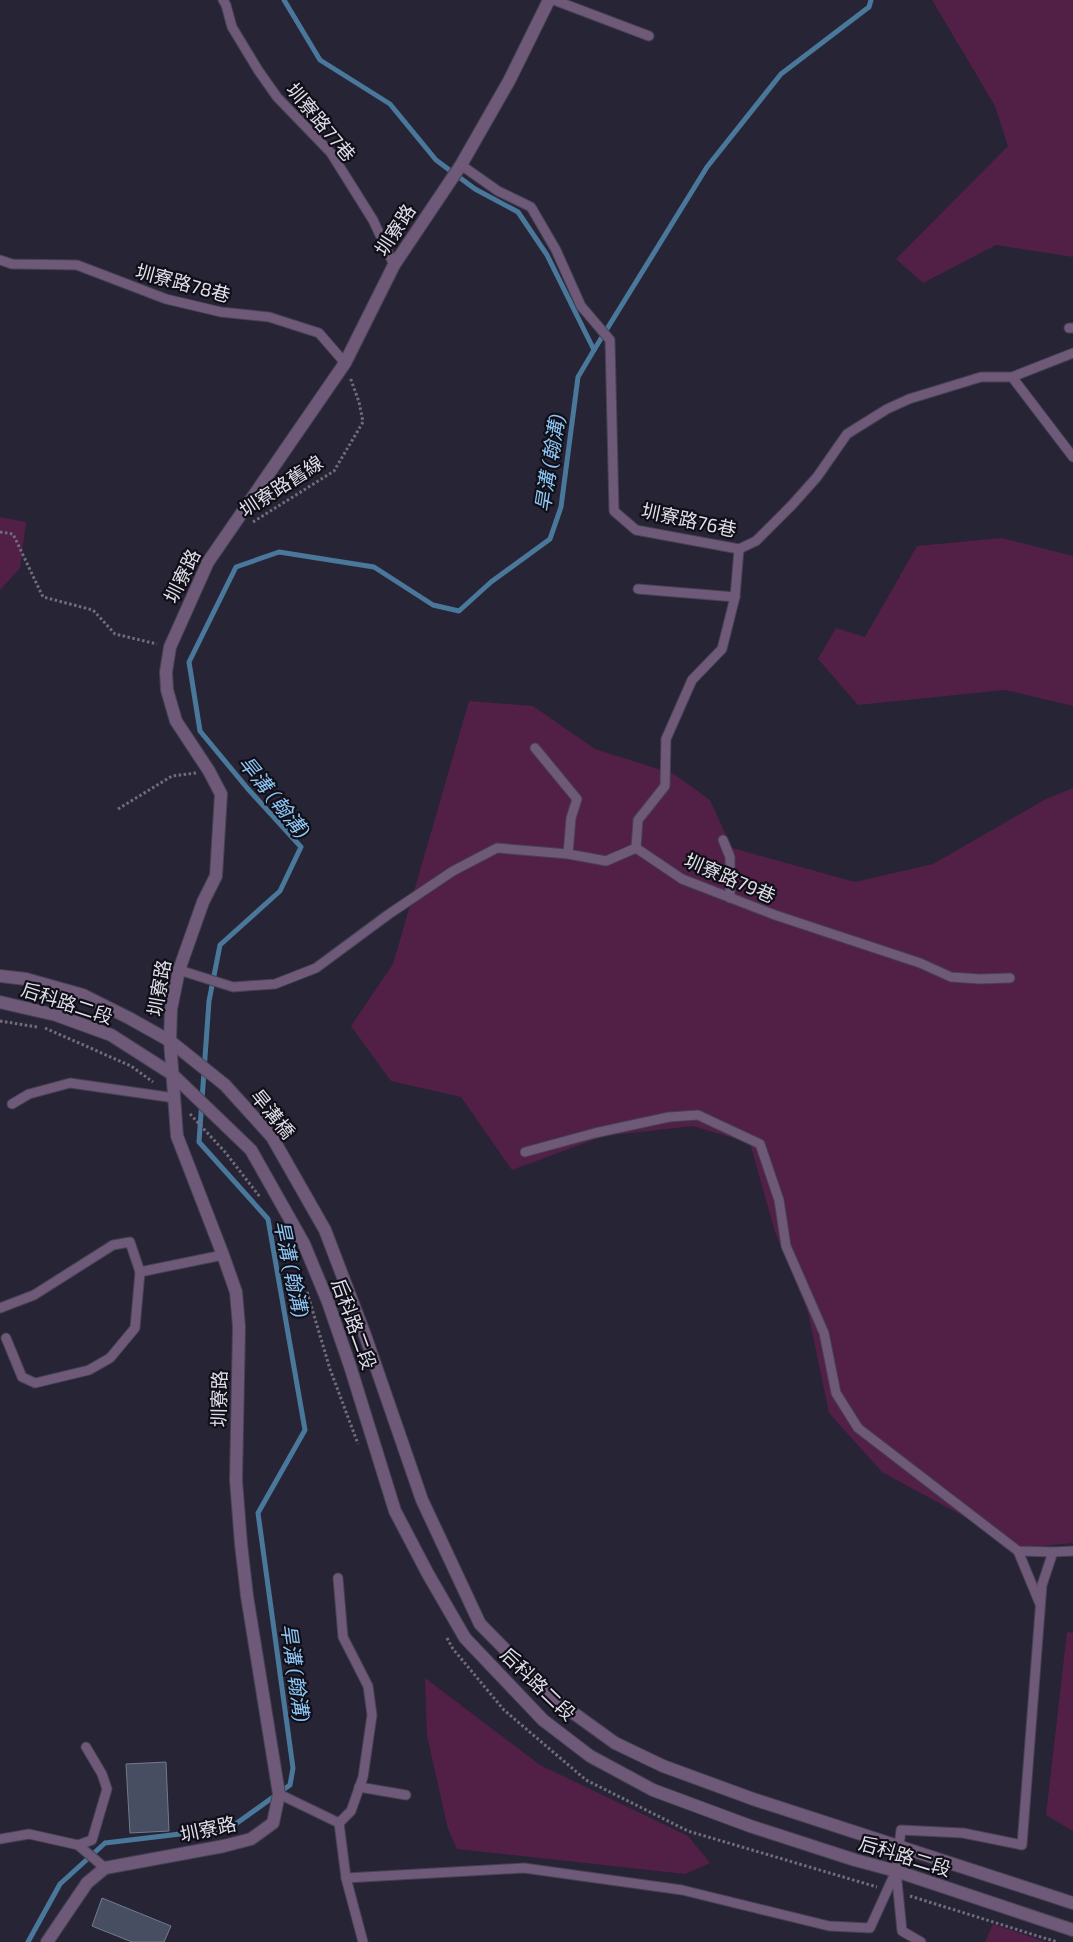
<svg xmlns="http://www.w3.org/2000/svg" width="1073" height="1942" font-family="'Exo 2','Noto Sans TC',sans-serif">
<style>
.green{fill:#521f46}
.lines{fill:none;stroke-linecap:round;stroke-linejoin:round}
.stream{stroke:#49789b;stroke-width:5}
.building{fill:#474e61;stroke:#737b90}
.service-casing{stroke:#444253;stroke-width:11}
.tertiary-casing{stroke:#444253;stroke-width:14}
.path{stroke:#706e7d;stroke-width:3;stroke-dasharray:2.5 2.5;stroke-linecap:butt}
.service{stroke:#6e5978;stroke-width:9}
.tertiary{stroke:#6e5978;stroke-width:12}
.labels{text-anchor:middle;stroke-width:4.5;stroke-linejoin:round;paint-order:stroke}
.street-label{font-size:19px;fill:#dedde9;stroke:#100f17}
.water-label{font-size:20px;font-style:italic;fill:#8dc6f6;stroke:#100f17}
</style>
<rect width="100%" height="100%" fill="#272436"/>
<g class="green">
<path d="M932,0H1073V257L996,245L923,283L896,259L1008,146L995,106Z"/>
<path d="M0,517L26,522L20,568L0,590Z"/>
<path d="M1002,538L1073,556V706L1005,690L858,705L818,659L836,628L865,637L917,546Z"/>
<path d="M469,701L533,706L595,749L674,774L710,800L732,848L855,882L933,864L1044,800L1073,788V1543L1022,1548L882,1472L829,1413L808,1312L775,1232L750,1143L693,1126L604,1136L512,1170L461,1097L391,1081L351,1026L393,964Z"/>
<path d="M1067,1632L1073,1633V1831L1046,1815Z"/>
<path d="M425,1678L540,1765L688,1836L710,1863L685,1874L457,1849L448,1829L427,1736Z"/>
<path d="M993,1924L1046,1942H985Z"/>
</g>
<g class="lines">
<g class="stream">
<path d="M284,0L320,60L390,104L436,160L475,189L518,212L547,255L594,350"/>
<path d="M28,1942L60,1884L105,1843L230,1828L290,1785L293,1768L258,1513L305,1430L268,1219L199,1142L209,1001L220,945L280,891L301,847L248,789L200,731L189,662L236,567L279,552L374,567L433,605L459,611L491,582L550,539L561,507L578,377L594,350L707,167L781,74L869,7L871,0"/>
</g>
</g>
<g class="building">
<path d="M166,1762L169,1831L130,1833L126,1764Z"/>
<path d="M102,1898L171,1926L164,1942H132L92,1926Z"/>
</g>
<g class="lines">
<g class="service-casing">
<g id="service">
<path d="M223,0L226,5L232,27L258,70L277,97L331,153L373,220L394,265"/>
<path d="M554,0L649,36"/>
<path d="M461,165L498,191L531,207L556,250L581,306L610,340L614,511L636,530L739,549L756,541L792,505L817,477L847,434L887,409L909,399L981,377H1012L1073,353"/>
<path d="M0,260L12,264L77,265L166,299L221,312L269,317L319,333L345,363"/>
<path d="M1069,328H1073"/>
<path d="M1012,377L1073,457"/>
<path d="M638,589L735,597"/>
<path d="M535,748L577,799L571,818L568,854"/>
<path d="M723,840L730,857V898"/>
<path d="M636,848L638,820L665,786L666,739L692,680L722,649L735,597L739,549"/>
<path d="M179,970L233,987L275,984L316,968L389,914L453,871L497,848L568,854L606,861L636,848L682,879L775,915L920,963L951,977L980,979L1010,978"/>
<path d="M12,1104L29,1094L70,1083L175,1098"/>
<path d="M525,1152L595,1133L669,1117L698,1115L760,1144L779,1200L786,1246L824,1333L836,1393L858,1428L1018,1551L1053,1552"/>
<path d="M0,1308L34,1295L113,1245L130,1242L140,1272L223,1255"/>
<path d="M6,1338L22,1377L35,1383L89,1370L110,1358L135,1328L140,1272"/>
<path d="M1018,1551L1040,1604"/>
<path d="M338,1578L343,1637L368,1686L372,1715L363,1777L351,1811L339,1823"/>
<path d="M359,1787L406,1795"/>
<path d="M279,1794L339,1823L346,1878L363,1942"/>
<path d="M0,1839L29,1834L78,1845L105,1868"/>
<path d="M78,1845L92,1840L107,1789L102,1774L86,1747"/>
<path d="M896,1871L902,1931L921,1942"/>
<path d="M346,1878L524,1868L682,1890L829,1926L870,1928L896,1871L901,1830L963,1833L1022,1845L1042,1585L1053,1552L1073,1551"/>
</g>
</g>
<g class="tertiary-casing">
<g id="tertiary">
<path d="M0,976L26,979L83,995L129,1018L170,1041L225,1085L272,1137L325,1230L365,1335L422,1500L480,1624L554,1699L615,1743L663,1766L753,1799L1073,1903"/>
<path d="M0,1002L56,1015L111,1035L172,1074L251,1150L304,1244L328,1302L350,1366L395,1511L428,1574L465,1638L543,1720L590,1756L653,1790L750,1826L855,1860L896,1871L1073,1930"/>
<path d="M47,1942L87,1883L105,1868L224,1846L251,1839L273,1823L279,1794L247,1596L241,1544L236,1480L239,1327L236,1292L223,1255L177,1136L170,1041L171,1009L179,970L203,902L216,876L221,794L209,771L176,721L167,690L166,672L170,647L208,562L345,363L394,265L461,165L509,81L549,0"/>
</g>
</g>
<g class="path">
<path d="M253,522L334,471L363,422L359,402L350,377"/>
<path d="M0,532L13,534L43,597L93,610L115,634L157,644"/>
<path d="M118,809L172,776L196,773"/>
<path d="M0,1021L37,1027"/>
<path d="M45,1028L131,1066L153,1082"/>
<path d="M190,1114L225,1152L260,1197"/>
<path d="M307,1292L330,1369L358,1444"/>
<path d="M447,1638L453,1649L504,1710L586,1780L688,1831L877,1887"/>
<path d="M910,1896L1057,1942"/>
</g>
<use href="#service" class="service"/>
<use href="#tertiary" class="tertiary"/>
</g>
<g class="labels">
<g class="street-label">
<text transform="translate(321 122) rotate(50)" y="7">圳寮路77巷</text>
<text transform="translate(395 230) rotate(-57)" y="7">圳寮路</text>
<text transform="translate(183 283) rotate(15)" y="7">圳寮路78巷</text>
<text transform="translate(281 486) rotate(-33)" y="7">圳寮路舊線</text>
<text transform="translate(689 520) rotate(12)" y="7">圳寮路76巷</text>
<text transform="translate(182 576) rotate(-64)" y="7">圳寮路</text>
<text transform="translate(730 878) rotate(23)" y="7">圳寮路79巷</text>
<text transform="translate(159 988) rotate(-80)" y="7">圳寮路</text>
<text transform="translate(67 1003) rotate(18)" y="7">后科路二段</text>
<text transform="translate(273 1114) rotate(51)" y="7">旱溝橋</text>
<text transform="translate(354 1324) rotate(70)" y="7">后科路二段</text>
<text transform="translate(219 1399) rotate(-89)" y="7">圳寮路</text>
<text transform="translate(538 1684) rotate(44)" y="7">后科路二段</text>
<text transform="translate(208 1829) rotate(-12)" y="7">圳寮路</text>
<text transform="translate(905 1856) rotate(17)" y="7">后科路二段</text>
</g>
<g class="water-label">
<text transform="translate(550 463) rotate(-81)" y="7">旱溝 (翰溝)</text>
<text transform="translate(274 797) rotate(51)" y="7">旱溝 (翰溝)</text>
<text transform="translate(291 1269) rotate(78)" y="7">旱溝 (翰溝)</text>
<text transform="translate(295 1673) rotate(82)" y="7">旱溝 (翰溝)</text>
</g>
</g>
</svg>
